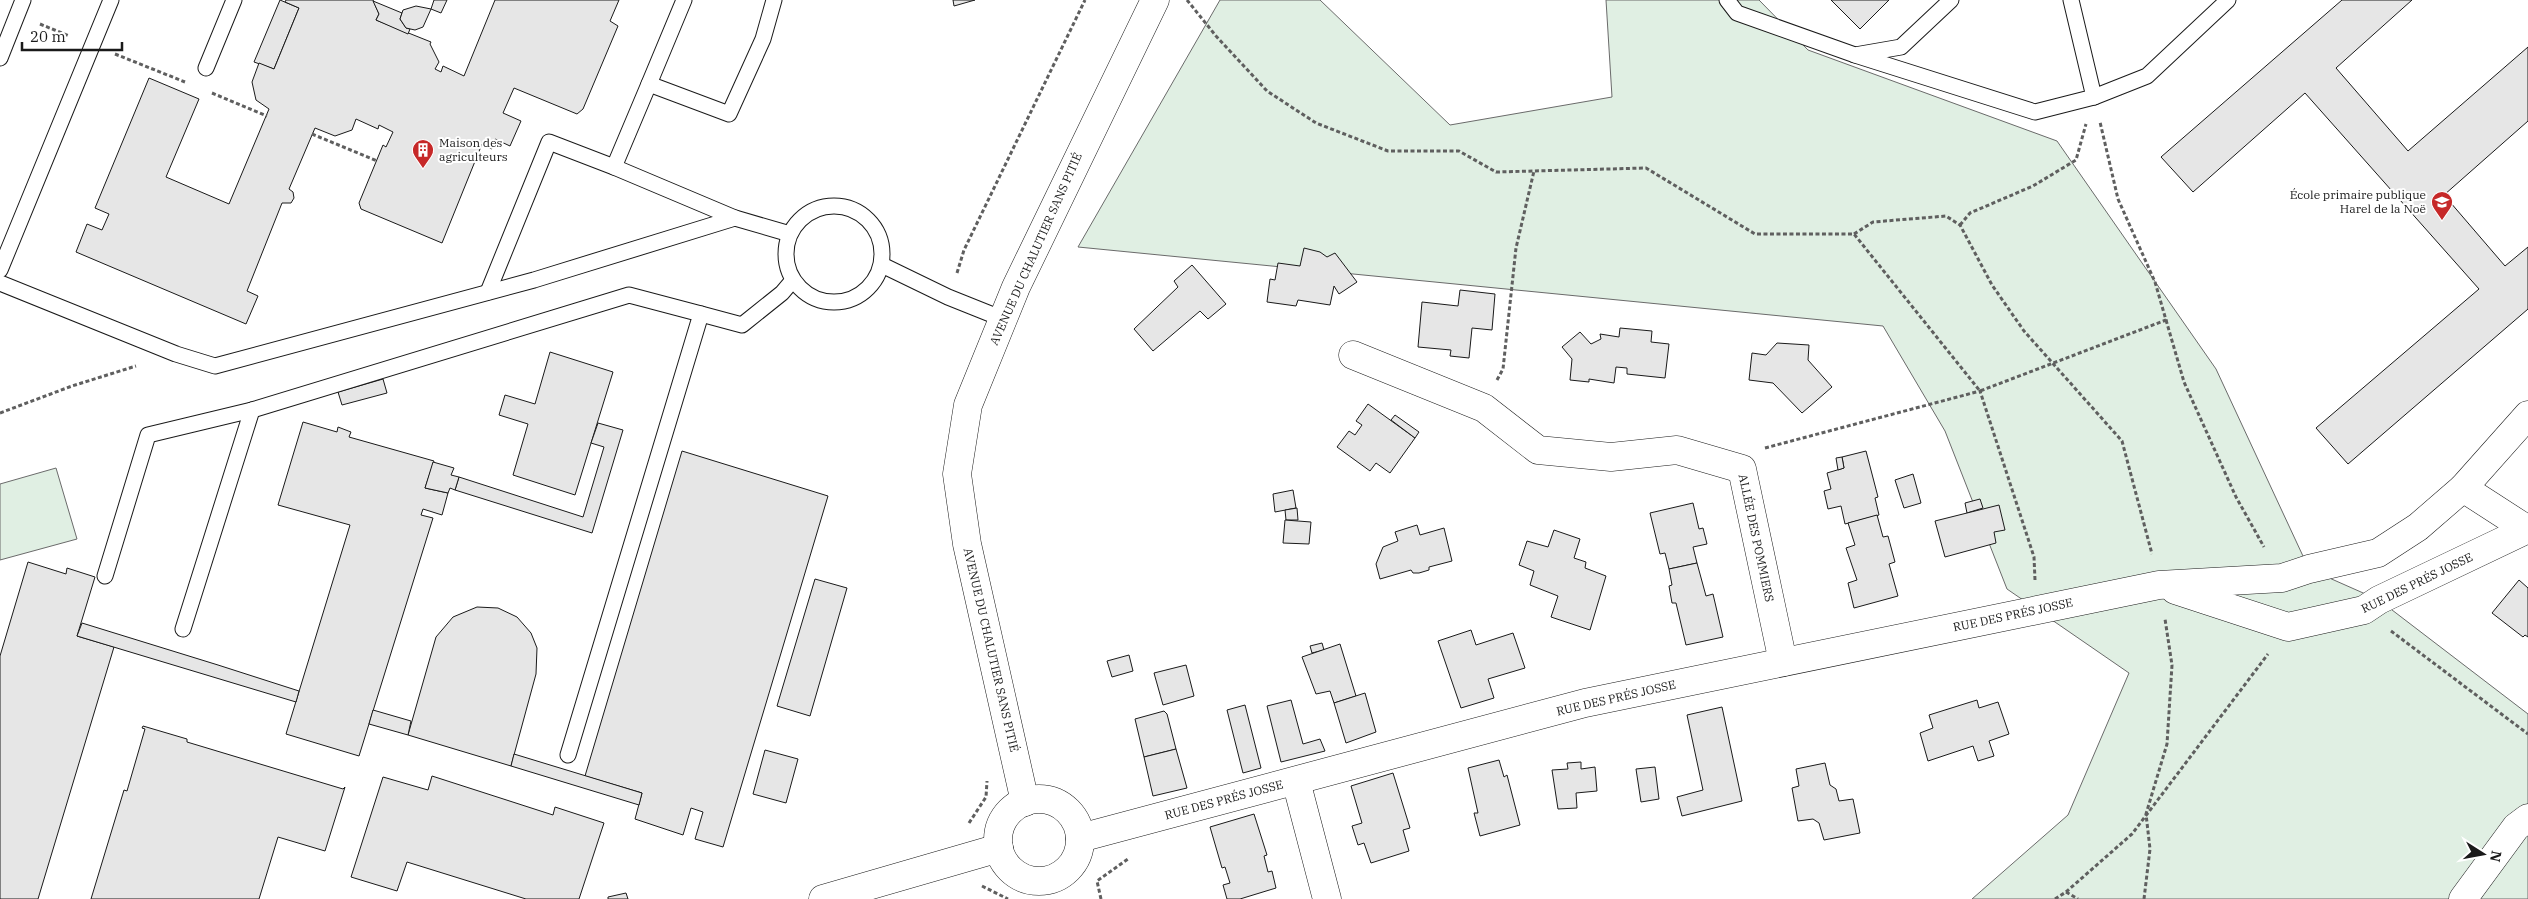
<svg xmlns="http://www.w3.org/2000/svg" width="2528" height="899" font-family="'IBM Plex Serif',serif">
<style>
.green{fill:#e0efe3;stroke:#6a6a6a}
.building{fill:#e6e6e6;stroke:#1a1a1a}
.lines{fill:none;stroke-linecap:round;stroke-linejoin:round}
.lane-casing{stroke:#1a1a1a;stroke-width:17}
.street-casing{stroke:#1a1a1a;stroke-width:29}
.secondary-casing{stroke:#1a1a1a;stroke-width:29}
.path{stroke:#5f5f5f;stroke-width:3;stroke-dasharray:4 2.5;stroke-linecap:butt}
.lane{stroke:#fff;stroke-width:15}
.street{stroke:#fff;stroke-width:28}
.secondary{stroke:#fff;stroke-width:28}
.labels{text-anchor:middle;stroke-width:4;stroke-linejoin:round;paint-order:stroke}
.poi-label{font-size:12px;fill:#1a1a1a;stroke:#fff;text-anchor:start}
.street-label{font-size:12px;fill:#1a1a1a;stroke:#fff}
</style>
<rect width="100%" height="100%" fill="#fff"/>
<g class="green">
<path d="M1220,0H1320L1450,125L1612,97L1606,0H1759L1808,50L2057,141L2216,369L2309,569L2379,600L2528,714V899H1972L2068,815L2129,673L2007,589L1945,431L1883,326L1078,247Z"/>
<path d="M56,468L77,539L0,560V484Z"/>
</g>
<g class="building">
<path d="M280,0L299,8L274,69L254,62Z"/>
<path d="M286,0H373L379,14L376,20L431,42L430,44L439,62L435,69L441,72L443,66L464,76L495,0H619L610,21L618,26L583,109L577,114L514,88L503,113L521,121L510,146L495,139L492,149L482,144L442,243L361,209L359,203L383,145L386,147L393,132L379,125L378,129L356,119L352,130L335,136L315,128L289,189L293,192L294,198L291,203H282L247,291L258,296L246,324L76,252L87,224L102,230L109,214L95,208L149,78L199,99L166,177L229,204L269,109L256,100L252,82L259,63L274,69L299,8L285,2Z"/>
<path d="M434,0H447L441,13L431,9Z"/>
<path d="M953,0H975L954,6Z"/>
<path d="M1831,0H1889L1860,29Z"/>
<path d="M2342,0H2412L2336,68L2408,151L2528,47V121L2444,195L2505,266L2528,247V309L2348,464L2316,428L2479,289L2305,93L2193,192L2161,157Z"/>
<path d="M373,1L402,13L400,19L406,28L410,29L408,34L376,20L379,14Z"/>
<path d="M416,6L431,9L423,27L415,30L406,28L400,19L403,10Z"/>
<path d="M1304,248L1320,252L1327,257L1335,253L1357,282L1339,294L1334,286L1330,305L1298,300L1296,306L1267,302L1270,279L1275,280L1278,263L1300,266Z"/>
<path d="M1192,265L1226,304L1208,319L1200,311L1153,351L1134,329L1178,287L1174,281Z"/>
<path d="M1460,290L1495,294L1492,330L1472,328L1469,358L1450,356L1451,350L1418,347L1422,302L1458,306Z"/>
<path d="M1620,328L1652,331L1651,342L1669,344L1665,378L1627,374V368L1616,367L1614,383L1589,379V382L1570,380L1572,359L1562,347L1580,332L1591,344L1601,339L1600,334L1619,337Z"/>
<path d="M1777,343L1809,345L1808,360L1832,387L1802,413L1773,383L1749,380L1752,353L1766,355Z"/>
<path d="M550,352L613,372L575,495L513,475L528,424L499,415L505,395L535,404Z"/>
<path d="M383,379L387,393L342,405L338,392Z"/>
<path d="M1368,404L1415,438L1390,473L1376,463L1370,471L1337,447L1349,431L1355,435L1362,425L1356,421Z"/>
<path d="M1395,415L1419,432L1415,438L1391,420Z"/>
<path d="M303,422L337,432L338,427L351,432L349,437L434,461L425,488L448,493L442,515L423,509L421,515L433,518L359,756L286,734L350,525L278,505Z"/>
<path d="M598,423L623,430L592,533L455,490L459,477L583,517L604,447L591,443Z"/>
<path d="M682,451L828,496L723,847L695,839L703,812L691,808L683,835L635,819L642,793L585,776Z"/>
<path d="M1866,451L1878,497L1875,498L1879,515L1845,524L1841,506L1828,509L1824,491L1831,489L1827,473L1844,468L1842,457Z"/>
<path d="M1842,457L1844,468L1838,470L1836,458Z"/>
<path d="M433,462L454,468L451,475L459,477L455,490L450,488L448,493L425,488Z"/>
<path d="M1913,474L1921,503L1904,508L1895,480Z"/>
<path d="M1293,490L1296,508L1275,512L1273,494Z"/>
<path d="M1980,499L1983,508L1967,513L1965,503Z"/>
<path d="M1693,503L1699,529L1703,528L1707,544L1693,547L1697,563L1669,569L1665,553L1660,554L1650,513Z"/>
<path d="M1999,505L2005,530L1994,532L1996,543L1945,557L1935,521Z"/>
<path d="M1297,508L1298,520H1286L1285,510Z"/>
<path d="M1877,515L1883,537L1888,536L1895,562L1889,564L1898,596L1854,608L1848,583L1857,580L1846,548L1855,545L1848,523Z"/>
<path d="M1285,520L1311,522L1309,544L1283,543Z"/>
<path d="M1417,525L1420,535L1444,528L1452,561L1429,567V570L1419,573H1413L1411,570L1380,579L1376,564L1383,547L1398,541L1395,532Z"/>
<path d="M1554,530L1580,539L1574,558L1586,562L1585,568L1606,576L1590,630L1551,617L1558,596L1530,585L1534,571L1519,565L1527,541L1548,547Z"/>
<path d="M28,562L66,574L67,568L95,577L77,636L114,647L38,899H0V656Z"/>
<path d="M1697,563L1706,596L1713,594L1723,637L1686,645L1676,603H1672L1669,586L1672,585L1669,569Z"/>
<path d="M815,579L847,588L810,716L777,706Z"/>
<path d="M2519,580L2528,588V637L2525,635L2523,637L2492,613Z"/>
<path d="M477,607L498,608L517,617L531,633L537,648L536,674L511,766L408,735L436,637L453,617Z"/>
<path d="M82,623L218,665L299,691L296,702L77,636Z"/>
<path d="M1471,630L1476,645L1513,633L1525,668L1488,679L1494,698L1461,708L1438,641Z"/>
<path d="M1322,643L1324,650L1312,653L1310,646Z"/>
<path d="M1340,644L1356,696L1334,703L1330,691L1316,694L1302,657Z"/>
<path d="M1129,655L1133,671L1112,677L1107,661Z"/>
<path d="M1186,665L1194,696L1163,705L1154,673Z"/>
<path d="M1365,693L1376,732L1346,743L1334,703Z"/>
<path d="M1291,700L1303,744L1320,739L1325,751L1281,762L1267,706Z"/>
<path d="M1977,700L1979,708L1998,702L2009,734L1989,741L1994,756L1978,761L1973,746L1928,761L1920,733L1933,728L1929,715Z"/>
<path d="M1245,705L1261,768L1243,773L1227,710Z"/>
<path d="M1722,707L1742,801L1682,816L1677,797L1703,790L1687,715Z"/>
<path d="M373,710L411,721L408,735L369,724Z"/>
<path d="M1164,711L1167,714L1176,749L1144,757L1135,719Z"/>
<path d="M143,726L187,739V742L343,789L345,787L325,851L278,837L259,899H91L124,790L127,791L145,729L142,728Z"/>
<path d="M1176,749L1187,788L1153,796L1144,757Z"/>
<path d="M765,750L798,759L786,803L753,794Z"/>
<path d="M514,754L642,793L639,805L511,766Z"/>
<path d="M1499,760L1504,777L1507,775L1520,825L1480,836L1474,813H1478L1468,768Z"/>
<path d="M1581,762V769L1595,767L1597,791L1576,793L1577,808L1558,809L1552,770L1568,769L1567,763Z"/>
<path d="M1825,763L1830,785L1836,789L1839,801L1853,799L1860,833L1824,840L1819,823L1813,819L1798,821L1792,788L1799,786L1796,769Z"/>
<path d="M1655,767L1659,799L1641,802L1636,769Z"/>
<path d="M1393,773L1410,828L1403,830L1409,851L1371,863L1364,843L1358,845L1352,826L1362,823L1351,786Z"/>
<path d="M432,776L553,815L555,807L604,823L579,899H526L407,862L397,891L351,877L383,777L428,790Z"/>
<path d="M1254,814L1267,855L1264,856L1268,872L1272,871L1276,888L1240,899H1227L1223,885L1230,883L1225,867L1222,868L1210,827Z"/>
<path d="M626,893L628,899H608V897Z"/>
</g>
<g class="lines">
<g class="lane-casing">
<g id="lane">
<path d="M684,0L649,84L729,114L763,39L774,0"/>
<path d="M1727,0L1737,13L1855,55L1901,47L1951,0"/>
<path d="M1855,55L2035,112L2094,97L2071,0"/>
<path d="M0,58L23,0"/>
<path d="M206,68L234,0"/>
<path d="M2094,97L2147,76L2228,0"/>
<path d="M614,167L735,218"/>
<circle cx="834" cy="254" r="48"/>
<path d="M882,265L948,297L1003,319"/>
<path d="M0,270L111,0"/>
<path d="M0,283L176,354L215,366L534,280L735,218L790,234"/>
<path d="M488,292L549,142L614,167L649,84"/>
<path d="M701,314L742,325L782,293L793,280"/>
<path d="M105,576L148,435L252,410L629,295L701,314L568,755"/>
<path d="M183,629L252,410"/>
</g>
</g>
<g class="street-casing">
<g id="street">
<path d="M1353,355L1484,408L1538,450L1611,457L1677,450L1742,469L1783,662"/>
<path d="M2463,488L2528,530"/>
<path d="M2175,590L2288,627L2364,610L2379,600L2528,529"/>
<path d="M1296,781L1327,899"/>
<path d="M1080,838L1585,703L2159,585L2282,578L2309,569L2378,553L2418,527L2463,488L2528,415"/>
<path d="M823,899L999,848"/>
<path d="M2463,899L2516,827L2528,818"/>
</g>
</g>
<g class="secondary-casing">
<g id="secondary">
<circle cx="1039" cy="840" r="41"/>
<path d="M1025,802L967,544L957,474L968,405L1016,287L1155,0"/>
</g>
</g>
<g class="path">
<path d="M1187,0L1216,36L1267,91L1316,123L1388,151H1459L1496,172L1646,168L1755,234H1854L1980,391L2166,320L2155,282L2118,199L2100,122"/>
<path d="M40,24L69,36"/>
<path d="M115,54L185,82"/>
<path d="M212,93L267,116"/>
<path d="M312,134L377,161"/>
<path d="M1960,225L1970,213L2033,186L2076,160L2086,124"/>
<path d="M1854,234L1873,222L1946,216L1960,225L1992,285L2024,331L2122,441L2152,554"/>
<path d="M957,273L964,250L1085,0"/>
<path d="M2166,320L2184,382L2236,497L2264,547"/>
<path d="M1497,380L1503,369L1516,248L1534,171"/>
<path d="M0,413L72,386L136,366"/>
<path d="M1765,448L1980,391L2034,557L2035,580"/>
<path d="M2391,631L2528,734"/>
<path d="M969,823L986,797L987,781"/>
<path d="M982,886L1008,899"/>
<path d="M2066,892L2078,899"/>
<path d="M1101,899L1097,881L1128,859"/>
<path d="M2055,899L2066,892L2132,834L2268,654"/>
<path d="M2144,899L2150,849L2146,814L2167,744L2172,665L2165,619"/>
</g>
<use href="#lane" class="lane"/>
<use href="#street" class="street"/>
<use href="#secondary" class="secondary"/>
</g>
<defs>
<g id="building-pin" transform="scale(1.125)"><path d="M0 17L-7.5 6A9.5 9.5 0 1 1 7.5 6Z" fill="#c62828" stroke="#fff"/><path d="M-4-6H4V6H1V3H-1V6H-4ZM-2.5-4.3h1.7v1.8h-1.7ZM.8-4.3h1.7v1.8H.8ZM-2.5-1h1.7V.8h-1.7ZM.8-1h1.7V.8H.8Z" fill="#fff"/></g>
<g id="school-pin" transform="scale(1.125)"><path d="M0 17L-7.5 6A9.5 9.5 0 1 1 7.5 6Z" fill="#c62828" stroke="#fff"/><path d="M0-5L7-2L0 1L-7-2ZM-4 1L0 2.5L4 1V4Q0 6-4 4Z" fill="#fff"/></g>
</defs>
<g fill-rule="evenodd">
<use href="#building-pin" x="423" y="150"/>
<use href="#school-pin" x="2442" y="202"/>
</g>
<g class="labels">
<g class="poi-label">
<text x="439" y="147">Maison des<tspan x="439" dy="14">agriculteurs</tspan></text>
<text x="2426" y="199" text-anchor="end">École primaire publique<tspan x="2426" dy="14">Harel de la Noë</tspan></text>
</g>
<g class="street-label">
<text transform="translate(1036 249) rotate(-66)" y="4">AVENUE DU CHALUTIER SANS PITIÉ</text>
<text transform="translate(1756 538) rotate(78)" y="4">ALLÉE DES POMMIERS</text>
<text transform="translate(2417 583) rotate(-26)" y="4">RUE DES PRÉS JOSSE</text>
<text transform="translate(2013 615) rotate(-12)" y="4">RUE DES PRÉS JOSSE</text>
<text transform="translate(991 650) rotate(77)" y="4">AVENUE DU CHALUTIER SANS PITIÉ</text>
<text transform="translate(1616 698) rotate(-13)" y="4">RUE DES PRÉS JOSSE</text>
<text transform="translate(1224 800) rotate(-15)" y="4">RUE DES PRÉS JOSSE</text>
</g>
</g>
<g transform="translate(2483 854) rotate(101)" stroke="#ffffff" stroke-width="4" paint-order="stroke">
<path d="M0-4L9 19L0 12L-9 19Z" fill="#1a1a1a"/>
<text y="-8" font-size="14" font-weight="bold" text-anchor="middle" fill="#1a1a1a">N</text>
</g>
<path d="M22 42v8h100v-8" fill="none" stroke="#1a1a1a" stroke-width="2.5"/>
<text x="30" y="42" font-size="15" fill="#1a1a1a" stroke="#ffffff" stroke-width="4" paint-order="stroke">20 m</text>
</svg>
